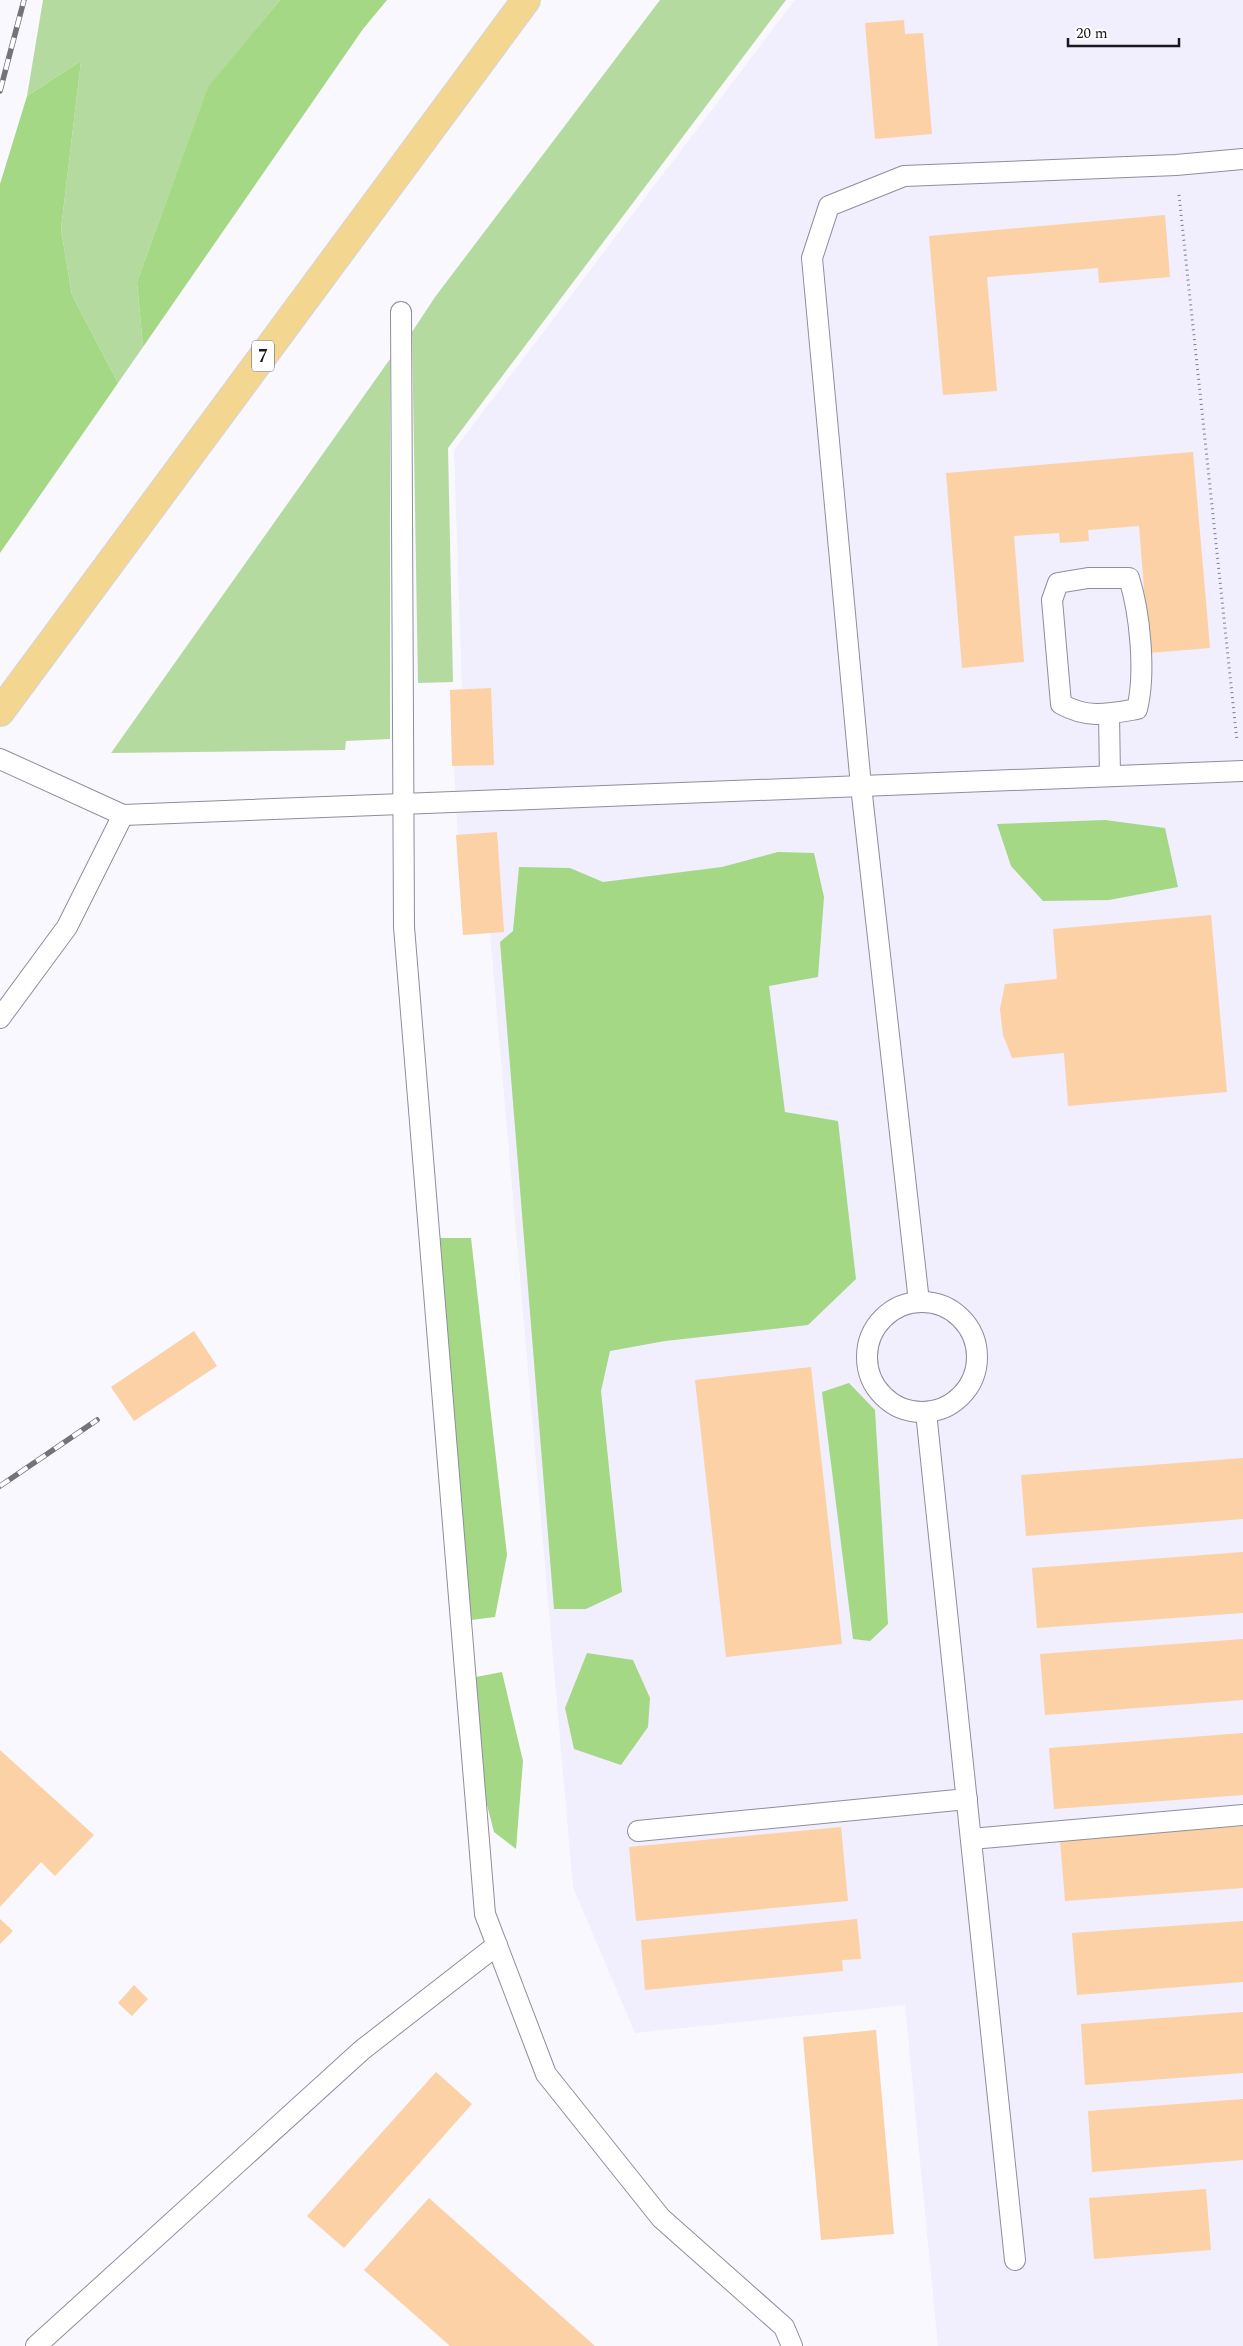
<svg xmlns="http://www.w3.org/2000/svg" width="1243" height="2346" font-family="Spectral,serif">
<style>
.built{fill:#f1eefd}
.green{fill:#b5da9f}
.forest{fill:#a4d884}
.building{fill:#fbd1a5}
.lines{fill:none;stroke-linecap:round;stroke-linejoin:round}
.service-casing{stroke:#908d9c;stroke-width:22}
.trunk-casing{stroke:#d6d5d6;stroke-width:30}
.path{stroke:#807f85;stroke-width:3;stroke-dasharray:1 4;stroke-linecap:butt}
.service{stroke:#fff;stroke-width:20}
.trunk{stroke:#f3d690;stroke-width:28}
.rail-casing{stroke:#747379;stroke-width:5.5}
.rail{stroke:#fff;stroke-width:4;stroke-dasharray:11;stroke-linecap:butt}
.labels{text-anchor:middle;stroke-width:4;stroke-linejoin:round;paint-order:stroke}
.shield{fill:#fff;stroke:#5e5d62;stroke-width:1}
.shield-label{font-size:18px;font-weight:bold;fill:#19181e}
</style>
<rect width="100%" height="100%" fill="#f9f8ff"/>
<path class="built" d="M795,0H1243V2346H938L905,2005L635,2033L573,1887L490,933L463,935L450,690L462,689L454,450Z"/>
<g class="green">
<path d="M43,0H280L208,88L137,282L143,347L118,383L72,295L61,229L81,61L27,96Z"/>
<path d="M660,0H786L448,448L453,682L418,683L412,332L435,297Z"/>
<path d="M390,359V739L346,741L345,750L111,753Z"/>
</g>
<g class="forest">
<path d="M280,0H387L363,29L143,347L137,282L208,87Z"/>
<path d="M81,61L61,229L72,295L118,383L0,553V184L27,96Z"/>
<path d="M1105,820L1165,828L1178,887L1109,900L1043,901L1011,866L997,824Z"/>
<path d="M778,852L814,853L824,897L818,977L769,986L785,1112L838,1121L856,1279L808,1325L665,1341L610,1351L601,1391L622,1592L586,1609H554L500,942L513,931L519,867L570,868L603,882L722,867Z"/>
<path d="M439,1238H471L507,1555L495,1617L471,1620Z"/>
<path d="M849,1383L875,1410L888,1624L870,1641L853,1639L822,1392Z"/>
<path d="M587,1653L633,1660L650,1698L648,1727L621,1765L574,1749L565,1708Z"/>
<path d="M502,1672L523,1761L516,1849L494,1832L485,1797L476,1677Z"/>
</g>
<g class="building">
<path d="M904,20L905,34L923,33L932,134L875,139L865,23Z"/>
<path d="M1165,215L1170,277L1099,283L1098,268L987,277L997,391L943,395L929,236Z"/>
<path d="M1193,452L1210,648L1149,653L1139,526L1088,530L1089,541L1060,543L1059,533L1014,536L1024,662L962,668L946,473Z"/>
<path d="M491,688L494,765L452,766L450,690Z"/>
<path d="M497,832L504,932L463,935L456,835Z"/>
<path d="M1211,915L1227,1092L1068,1106L1064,1053L1012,1058L1003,1035L1000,1009L1005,984L1057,979L1053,929Z"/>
<path d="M194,1331L217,1366L134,1421L111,1387Z"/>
<path d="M811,1367L842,1644L726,1657L695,1380Z"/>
<path d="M1243,1458V1519L1026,1536L1021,1475Z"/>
<path d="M1243,1552V1613L1037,1628L1032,1568Z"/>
<path d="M1243,1639V1700L1045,1715L1040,1654Z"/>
<path d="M1243,1733V1795L1054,1809L1049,1748Z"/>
<path d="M0,1750L94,1835L55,1876L41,1862L0,1907Z"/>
<path d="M1243,1826V1888L1065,1901L1060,1840Z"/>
<path d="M841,1827L848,1901L636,1921L629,1847Z"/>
<path d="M0,1919L13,1931L0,1944Z"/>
<path d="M857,1919L861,1959L842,1960L843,1971L645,1990L641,1940Z"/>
<path d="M1243,1921V1982L1077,1995L1072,1933Z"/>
<path d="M134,1985L148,1999L132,2016L118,2003Z"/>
<path d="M1243,2012V2073L1085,2085L1081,2024Z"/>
<path d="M876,2030L894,2234L821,2240L803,2037Z"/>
<path d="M436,2072L472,2104L344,2248L307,2216Z"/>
<path d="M1243,2099V2160L1092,2172L1088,2111Z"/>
<path d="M1206,2189L1211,2250L1094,2259L1089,2198Z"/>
<path d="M429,2198L595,2346H450L364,2270Z"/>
</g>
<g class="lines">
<g class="service-casing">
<g id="service">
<path d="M401,312L404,927L485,1914L546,2074L661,2218L784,2327L792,2346"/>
<path d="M1088,578H1129C1140,613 1146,673 1137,709C1108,714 1088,719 1061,704L1052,600L1058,583Z"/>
<path d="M1109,714L1110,776"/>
<path d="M0,759L123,815L1243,771"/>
<path d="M0,1018L67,927L123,815"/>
<path d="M919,1302L861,786L812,258L829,206L904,176L1176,165L1243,159"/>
<circle cx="922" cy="1357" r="55"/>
<path d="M926,1412L1015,2260"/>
<path d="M638,1831L967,1799"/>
<path d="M971,1839L1243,1815"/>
<path d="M36,2346L362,2050L497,1945"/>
</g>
</g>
<g class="trunk-casing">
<path id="trunk" d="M0,712L526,0"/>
</g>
<path class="path" d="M1179,195L1237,741"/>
<use href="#service" class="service"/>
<use href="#trunk" class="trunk"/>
<g class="rail-casing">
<g id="rail">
<path d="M0,91L24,0"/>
<path d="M0,1486L97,1420"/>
</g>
</g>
<use href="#rail" class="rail"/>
</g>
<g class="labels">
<rect class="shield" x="252" y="340.5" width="22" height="31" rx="4"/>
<g class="shield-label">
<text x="263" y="362">7</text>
</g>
</g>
<path d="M1068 38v8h111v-8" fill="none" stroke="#19181e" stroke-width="2.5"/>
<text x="1076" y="38" font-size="15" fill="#19181e" stroke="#ffffff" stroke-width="4" paint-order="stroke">20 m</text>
</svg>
